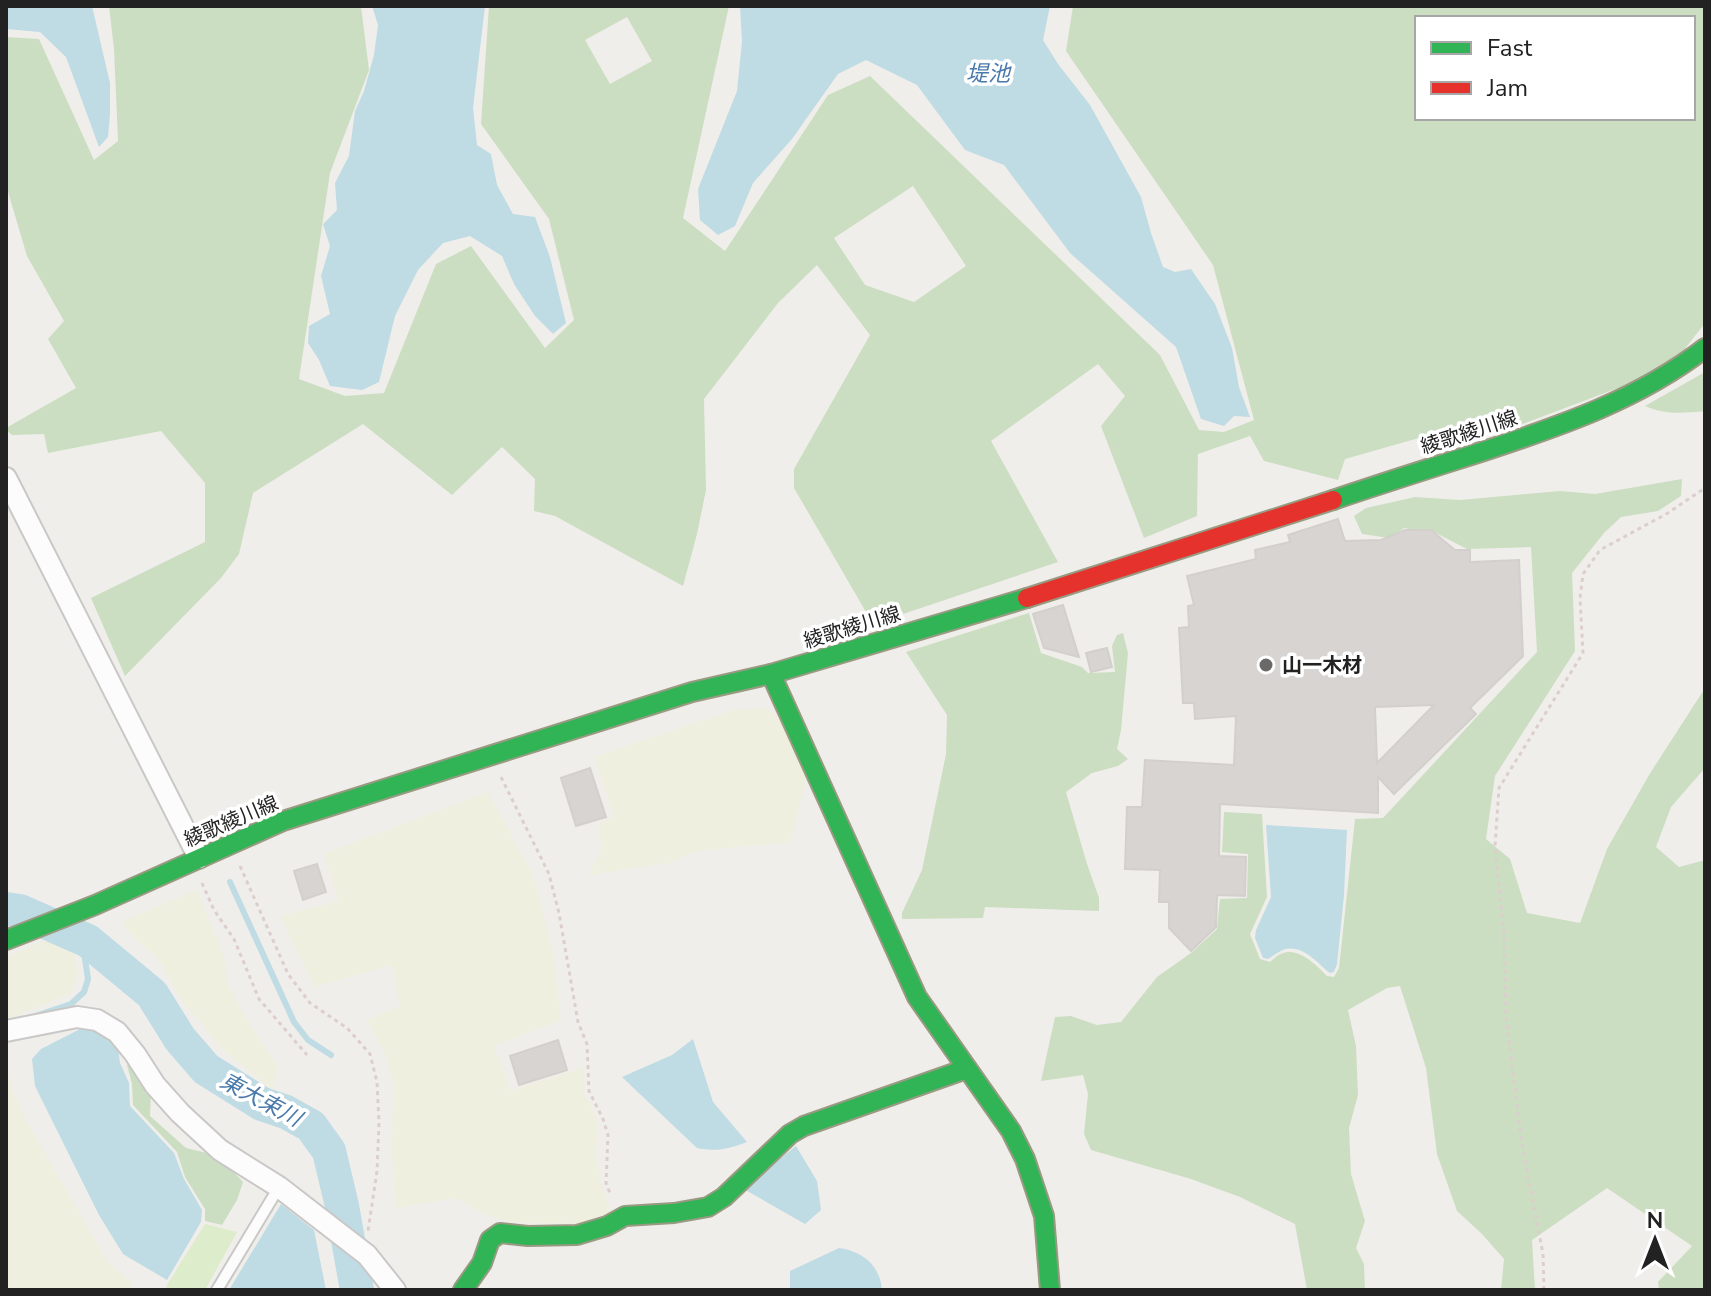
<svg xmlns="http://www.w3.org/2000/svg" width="1711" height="1296" font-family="'Nunito Sans','Noto Sans JP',sans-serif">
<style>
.farmland{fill:#efefdf}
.grass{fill:#ddeccb}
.forest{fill:#cbdec1;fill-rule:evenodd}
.water{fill:#bfdbe3}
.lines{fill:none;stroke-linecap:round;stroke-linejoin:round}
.stream{stroke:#bfdbe3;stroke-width:6}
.river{stroke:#bfdbe3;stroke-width:34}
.building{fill:#d7d4d2;stroke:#d3d0cc;stroke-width:2;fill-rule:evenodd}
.lane-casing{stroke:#c9c8c7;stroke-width:14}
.street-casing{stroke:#c9c8c7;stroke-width:24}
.fast-casing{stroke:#999a82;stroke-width:22}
.jam-casing{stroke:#999a82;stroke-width:22}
.path{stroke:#dccecd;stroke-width:3;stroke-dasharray:4 4;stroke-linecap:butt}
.lane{stroke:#fdfcfc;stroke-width:10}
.street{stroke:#fdfcfc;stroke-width:20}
.fast{stroke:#30b455;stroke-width:18}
.jam{stroke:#e5322d;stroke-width:18}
.poi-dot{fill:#6a6968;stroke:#fff;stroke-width:3}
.labels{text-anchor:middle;stroke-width:7;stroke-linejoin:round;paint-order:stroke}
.street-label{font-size:20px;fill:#222;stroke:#fff}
.poi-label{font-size:20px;font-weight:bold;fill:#222;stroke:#fff;text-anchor:start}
.water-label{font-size:22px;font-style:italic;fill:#4a7aab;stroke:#fff}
</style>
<rect width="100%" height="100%" fill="#f0eeeb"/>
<g class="farmland">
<path d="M764,708L776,715L808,775L790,842L696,851L670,863L588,875L602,850L598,824L614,817L594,757L733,710Z"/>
<path d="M488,792L533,875L552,947L561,1020L494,1046L511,1091L584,1067V1095L596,1114L598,1127L596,1156L601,1183L611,1213L575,1224L513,1222L491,1217L455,1198L395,1208L392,1153L393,1081L384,1052L367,1020L400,1006L392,965L315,987L280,916L339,901L324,854Z"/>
<path d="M197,890L224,956L227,982L242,1011L270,1056L279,1066L272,1089L226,1053L178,996L160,961L131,935L123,921Z"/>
<path d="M48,939L64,942L74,951L78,975L71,993L6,1020V957Z"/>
<path d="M6,1069L12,1088L26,1120L109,1264L125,1276L133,1286L125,1290H6Z"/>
</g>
<path class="grass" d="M205,1224L237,1232L205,1290H166L167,1285Z"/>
<g class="forest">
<path d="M109,6H361L369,70L330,173L299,379L345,396L384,393L436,264L471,246L545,348L574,320L549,219L481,124L489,6H729L683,218L725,251L828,95L870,76L1160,355L1199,430L1224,432L1254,420L1213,265L1066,51L1073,6H1705V323L1684,350L1642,379L1504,431L1475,422L1345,459L1338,480L1264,461L1250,436L1198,454L1197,516L1144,538L1101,426L1125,396L1098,364L991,441L1058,562L873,624L794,488V469L870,335L817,265L778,303L704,399L706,490L697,534L683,586L555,516L534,511L535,479L502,447L452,495L363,424L253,493L239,554L221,578L125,676L91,598L205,542V483L161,431L48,453L44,434L12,435L6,430V428L76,388L48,339L64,321L27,256L6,185V37L39,39L94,160L118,141L114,49ZM627,17L652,61L610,84L585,40ZM1417,18H1693V118H1417ZM913,186L966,266L914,302L865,285L834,238Z"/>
<path d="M1705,372V411C1684,413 1665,415 1645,406Z"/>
<path d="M1682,479L1681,496L1658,511L1621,517L1604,533L1572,573L1575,651L1495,776L1486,839L1510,859L1527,913L1580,923L1607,849L1649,775L1705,688V768L1671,807L1656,847L1679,867L1705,860V1290H1659L1658,1282L1692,1246L1607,1188L1532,1240L1535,1290H1501L1504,1259L1482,1234L1457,1211L1437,1154L1426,1068L1400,986L1387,988L1348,1010L1356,1046L1358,1095L1349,1128L1351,1174L1365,1221L1356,1248L1364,1264L1365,1290H1307L1295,1224L1240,1197L1191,1179L1091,1150L1084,1134L1088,1094L1083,1075L1041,1081L1055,1017L1071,1016L1097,1025L1121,1022L1157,977L1191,953L1217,929L1220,899L1247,898L1248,854L1222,852L1224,812L1262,814L1267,897L1250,934L1260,959L1270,962C1274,959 1277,955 1281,954C1298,946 1316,965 1327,976L1334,977L1339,968L1355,819L1383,818L1537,652L1531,547L1467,549L1436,533L1404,528L1389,538L1362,534L1354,516L1366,508L1415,497L1460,500L1560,491L1595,494Z"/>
<path d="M1029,613L1041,653L1082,667L1088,673L1115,672L1112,646L1117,635L1123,633L1128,653L1121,730L1117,749L1128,759L1118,766L1092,773L1066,792L1087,864L1099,898V911L985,907L983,918L902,919V913L922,870L946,754L947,715L906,652Z"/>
<path d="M132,1064L151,1092L150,1116L186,1148L211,1154L224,1162L243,1182L237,1200L222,1225L205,1221V1209L185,1177L177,1152L133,1105L132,1084L127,1065Z"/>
</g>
<g class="water">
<path d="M6,6H92L110,83V114L108,137L99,147L66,57L40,32L6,29Z"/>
<path d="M372,6H485L473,108L477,145L491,154L497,185L513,214L535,217L550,257L566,323L553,334L535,316L514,284L502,256L470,236L443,243L418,270L395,316L379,382L362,390L330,386L319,360L308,343L309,326L330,314L321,276L330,246L323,224L337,210L335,183L349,156L355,111L364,91L374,55L378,25Z"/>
<path d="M740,6H1050L1043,40L1058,64L1090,105L1141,197L1151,233L1163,267L1175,272L1191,269L1215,304L1232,348L1239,387L1250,417L1234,416L1224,426L1201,419L1176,347L1070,253L1004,165L965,150L917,85L866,60L838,74L792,139L753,183L735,226L718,235L700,220L698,189L737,91L742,42Z"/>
<path d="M1266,825L1347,830L1344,895L1337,964L1334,972L1330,973C1317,963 1304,945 1285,949C1279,951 1273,956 1268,959L1263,958L1255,938L1256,930L1271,897Z"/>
<path d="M86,1026L117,1040L120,1063L129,1083L130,1106L174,1153L184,1179L202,1210L201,1222L167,1280L123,1254L99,1215L35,1086L32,1059L41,1049Z"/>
<path d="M693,1039L713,1102L747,1142C729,1149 716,1152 697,1148L622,1077L672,1055Z"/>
<path d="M796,1146L817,1181L821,1210L805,1224L742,1188Z"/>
<path d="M281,1204L314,1230L326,1290H229Z"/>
<path d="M839,1248C862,1251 880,1265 882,1290H790V1271Z"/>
</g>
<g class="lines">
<g class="stream">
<path d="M230,882L294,1022L308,1040L331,1055"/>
<path d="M38,1015L71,1004L84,992L88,979L85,959L88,941"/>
</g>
<path class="river" d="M6,909L20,911L88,941L152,994L180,1039L206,1069L262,1104L286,1112L311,1126L329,1151L342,1206L357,1290"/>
</g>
<g class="building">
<path d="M1338,519L1345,541L1381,540L1405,530H1431L1455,550H1470V562L1519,560L1523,656L1470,708L1476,714L1394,794L1378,777V813L1220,804L1219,856L1246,857L1245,896L1217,895L1216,927L1191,951L1169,928V902H1159L1160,870L1125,869L1127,807H1142L1145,760L1234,765L1236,716L1195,719L1194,703H1183L1179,628L1189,627L1188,606L1194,605L1187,576L1256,559L1255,550L1290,542L1288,535ZM1434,705L1377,763L1375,707Z"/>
<path d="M1063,605L1079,657L1044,648L1033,614Z"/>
<path d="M1107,648L1112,667L1091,672L1086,653Z"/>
<path d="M590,768L606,817L576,826L561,778Z"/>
<path d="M317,864L326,892L303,900L294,871Z"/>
<path d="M558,1040L567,1070L519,1085L510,1056Z"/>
</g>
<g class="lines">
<g class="lane-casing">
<path id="lane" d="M217,1290L279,1187"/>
</g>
<g class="street-casing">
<g id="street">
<path d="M6,478L199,858"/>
<path d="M6,1031L77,1017L97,1020L117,1032L135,1054L155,1085L180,1113L220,1150L279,1187L367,1255L395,1290"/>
</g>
</g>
<g class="fast-casing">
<g id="fast">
<path d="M1333,500C1383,483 1434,467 1484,451C1563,425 1639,399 1705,348"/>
<path d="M771,674L917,997L1011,1131L1025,1159L1044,1216L1050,1290"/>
<path d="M6,940L95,905L283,821L692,692L771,674L1027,598"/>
<path d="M463,1290L482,1263L490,1240L500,1233L528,1236L577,1235L607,1226L625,1216L674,1213L708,1207L724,1197L790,1134L804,1126L966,1069"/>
</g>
</g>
<g class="jam-casing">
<path id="jam" d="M1027,598L1333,500"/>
</g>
<g class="path">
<path d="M501,777L549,874L559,913L578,1022L587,1044L589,1091L603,1119L608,1135L606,1183L611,1196"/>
<path d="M240,866L288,974L310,1003L347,1028L370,1054L377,1082L379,1123L377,1171L368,1231"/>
<path d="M202,883L214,910L234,939L259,999L307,1055"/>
<path d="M1544,1290L1543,1254L1521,1138L1506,1016L1504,934L1495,846L1499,788L1583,653L1580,598L1583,574L1600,550L1668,513L1705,488"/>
</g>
<use href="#lane" class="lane"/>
<use href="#street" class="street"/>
<use href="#fast" class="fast"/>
<use href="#jam" class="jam"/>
</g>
<circle class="poi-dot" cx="1266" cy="665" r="8"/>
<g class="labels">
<g class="street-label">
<text transform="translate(1469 432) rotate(-18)" y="7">綾歌綾川線</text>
<text transform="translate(852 627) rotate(-17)" y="7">綾歌綾川線</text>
<text transform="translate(231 821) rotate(-23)" y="7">綾歌綾川線</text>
</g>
<g class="poi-label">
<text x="1282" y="672">山一木材</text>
</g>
<g class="water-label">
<text x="988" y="81">堤池</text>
<text transform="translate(261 1099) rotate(28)" y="8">東大束川</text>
</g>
</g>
<rect width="1711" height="1296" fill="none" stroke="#222222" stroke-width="16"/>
<rect x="1415" y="16" width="280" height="104" fill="#ffffff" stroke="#a7a7a7" stroke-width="2"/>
<rect x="1431" y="42" width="40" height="12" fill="#30b455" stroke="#a7a7a7" stroke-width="2"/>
<text x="1487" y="56" font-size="24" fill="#222222">Fast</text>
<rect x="1431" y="82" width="40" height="12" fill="#e5322d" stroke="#a7a7a7" stroke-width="2"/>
<text x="1487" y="96" font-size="24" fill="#222222">Jam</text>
<g transform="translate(1655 1240)" stroke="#ffffff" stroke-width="6" paint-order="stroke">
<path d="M0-6L14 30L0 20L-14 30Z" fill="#222222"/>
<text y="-12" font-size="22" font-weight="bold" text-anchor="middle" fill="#222222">N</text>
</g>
</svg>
